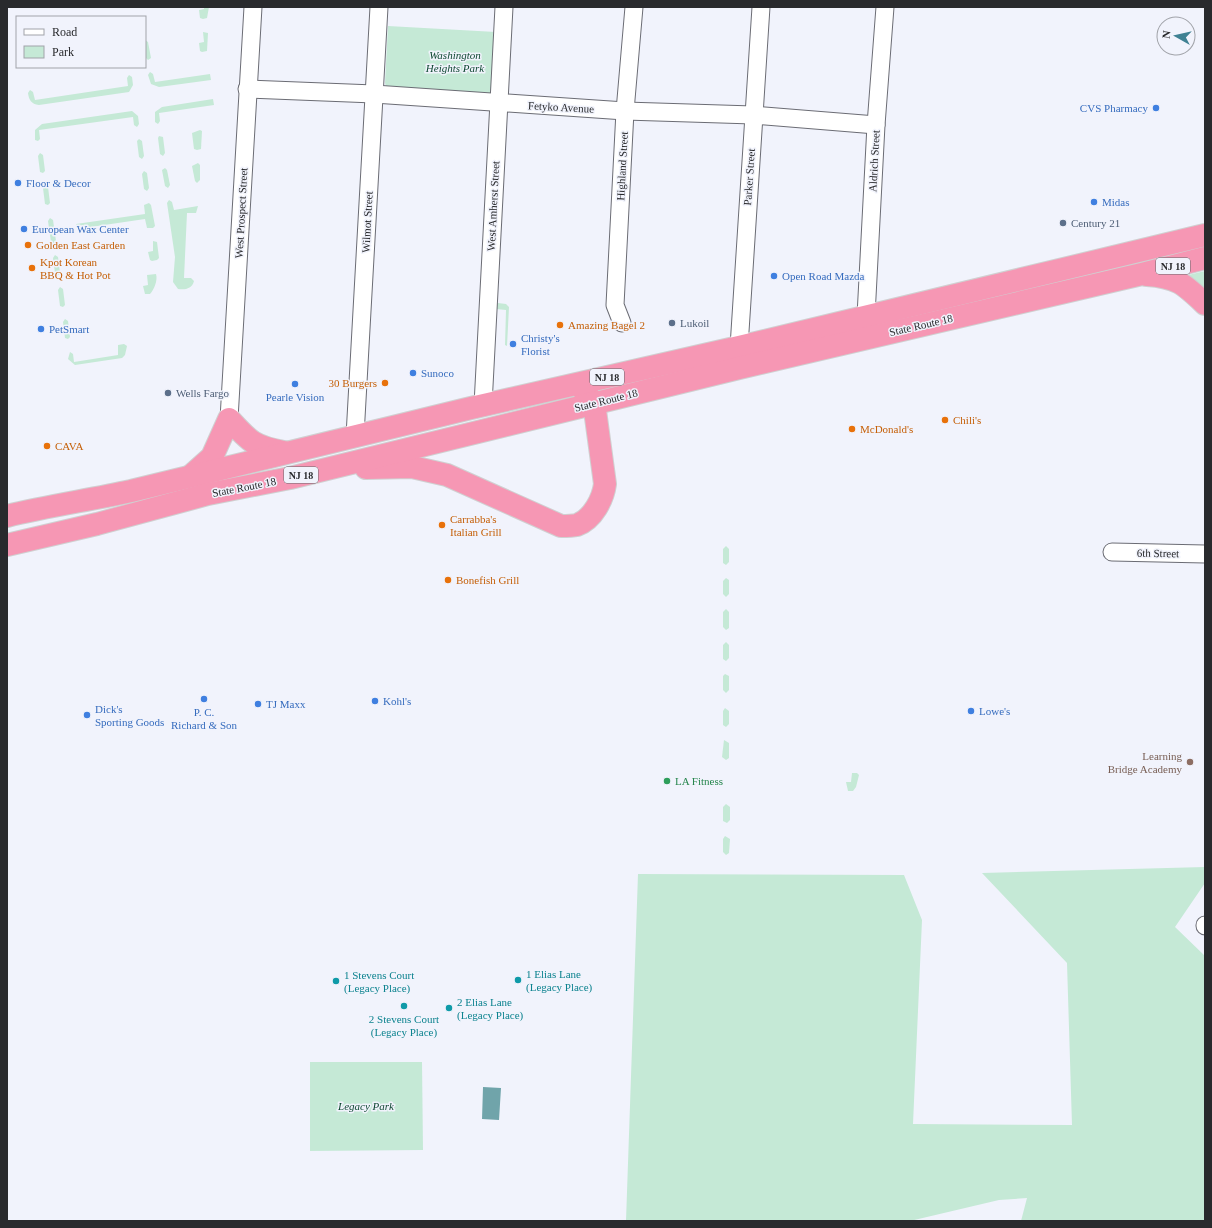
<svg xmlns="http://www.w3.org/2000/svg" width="1212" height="1228" font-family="Georgia,serif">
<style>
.green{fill:#c5e9d6}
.water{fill:#70a4aa}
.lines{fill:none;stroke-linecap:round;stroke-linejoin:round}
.minor-casing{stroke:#6b6c74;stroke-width:19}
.highway-casing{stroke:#d0d0d1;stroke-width:24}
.minor{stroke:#fff;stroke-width:17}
.highway{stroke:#f697b4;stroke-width:22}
.shop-dot{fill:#3f7fe0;stroke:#f1f3fc;stroke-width:1.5}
.service-dot{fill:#5c6f8a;stroke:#f1f3fc;stroke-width:1.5}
.food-dot{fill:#e8710a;stroke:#f1f3fc;stroke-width:1.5}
.education-dot{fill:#8d6e63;stroke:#f1f3fc;stroke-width:1.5}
.leisure-dot{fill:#2e9e5b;stroke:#f1f3fc;stroke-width:1.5}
.culture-dot{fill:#0f9aa8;stroke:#f1f3fc;stroke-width:1.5}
.labels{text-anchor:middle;stroke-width:3;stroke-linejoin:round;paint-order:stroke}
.shield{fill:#f1f3fc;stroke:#65666b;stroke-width:1}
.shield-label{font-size:10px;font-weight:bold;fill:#292a2d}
.park-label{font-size:11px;font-style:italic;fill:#0e4731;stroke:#f1f3fc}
.street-label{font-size:11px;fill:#292a2d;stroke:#f1f3fc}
.shop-label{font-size:11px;fill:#366cbe;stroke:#f1f3fc;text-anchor:start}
.service-label{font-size:11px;fill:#4e5e75;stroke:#f1f3fc;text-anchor:start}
.food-label{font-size:11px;fill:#c56008;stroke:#f1f3fc;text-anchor:start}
.education-label{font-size:11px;fill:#785e54;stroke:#f1f3fc;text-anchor:end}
.leisure-label{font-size:11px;fill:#27864d;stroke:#f1f3fc;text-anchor:start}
.culture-label{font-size:11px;fill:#0d838f;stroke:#f1f3fc;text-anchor:start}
</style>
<rect width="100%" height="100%" fill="#f1f3fc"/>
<g class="green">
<path d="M204,7H209L207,18L203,19L200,18L199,10L204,9Z"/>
<path d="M388,26L496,32L493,91L488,96L387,90L385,83Z"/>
<path d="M203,32L208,33L207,51L202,52L200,51L199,43L204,42Z"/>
<path d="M145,40L148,42L151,58L148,60L146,58Z"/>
<path d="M150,72L153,74L155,82L210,74L211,80L159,87L151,84L148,75Z"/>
<path d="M129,75L132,77L133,85L129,92L39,105C31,104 29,100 28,93L30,90L33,92L35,100L128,86L127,78Z"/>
<path d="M213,99L214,105L159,113L160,121L158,124L155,122V112L162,107Z"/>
<path d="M132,111L138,116L139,124L137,127L134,125L133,117L39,130L40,139L38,141L35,140V130L42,124Z"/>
<path d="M200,130L202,131L201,149L197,150L194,149L192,133Z"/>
<path d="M159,136L163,137L165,153L163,156L160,154L158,138Z"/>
<path d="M139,139L142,141L144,156L142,159L139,157L137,141Z"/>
<path d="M40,153L43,155L45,171L43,173L40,172L38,156Z"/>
<path d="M198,163L200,165V180L197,183L195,181L192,166Z"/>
<path d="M165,168L167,170L170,185L168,188L165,186L162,170Z"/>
<path d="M144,171L147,173L149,188L147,191L144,189L142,174Z"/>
<path d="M45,186L48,187L50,203L48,205L45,204L43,188Z"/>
<path d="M169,200L172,202L174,210L198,206L196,213H187L184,278H191L194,281C192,289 185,290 178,289L173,282L175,257L167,203Z"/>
<path d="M149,203L151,205L155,226L153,228H147L145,219L77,229L76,224L145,214L144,205Z"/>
<path d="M50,218L53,220L56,241L53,244L51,242L48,221Z"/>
<path d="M153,241L157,242L159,258L157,260L152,261L150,260L148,252L153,251Z"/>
<path d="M55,255L58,257L60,273L58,275L55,273L53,258Z"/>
<path d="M1205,271V299L1184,276Z"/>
<path d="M156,274C158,280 154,290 150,294H145L143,286L148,285L147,275Z"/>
<path d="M60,287L63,289L65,305L63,307L60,306L58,290Z"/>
<path d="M498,303L506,304L509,307L507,346L505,345L506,310L496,309V304Z"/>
<path d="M65,319L68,321L70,337L68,339L65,338L63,322Z"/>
<path d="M124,344L127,346L125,355L122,358L75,365L68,359L70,352L73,354L74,362L118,355V345Z"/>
<path d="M726,546L729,549V562L726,565L723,563V549Z"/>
<path d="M726,578L729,580V594L726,597L723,594V581Z"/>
<path d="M726,609L729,612V628L726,630L723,627V612Z"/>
<path d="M726,642L729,645V658L726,661L723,659V645Z"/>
<path d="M725,674L729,676V690L726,693L723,690V676Z"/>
<path d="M725,708L729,711V724L726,727L723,725V711Z"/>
<path d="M724,740L729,743V758L726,760L722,757Z"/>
<path d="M852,773H857L859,775L856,787L853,791H848L846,782H851Z"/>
<path d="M726,804L730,807V820L727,823L723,821V807Z"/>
<path d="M725,836L730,839L729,853L726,855L723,852V839Z"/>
<path d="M1205,867V883L1175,927L1205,956V1221H1021L1027,1198L999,1200L910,1221H626L638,874L904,875L922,920L913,1124L1072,1125L1067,963L982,873Z"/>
<path d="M310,1062H422L423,1150L310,1151Z"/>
</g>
<path class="water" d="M483,1087L501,1088L499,1120L482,1119Z"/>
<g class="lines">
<g class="minor-casing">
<g id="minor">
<path d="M247,89L374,94L625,111L753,115L876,125"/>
<path d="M866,316L876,125L885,7"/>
<path d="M622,323L615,305L625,111L634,7"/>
<path d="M739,347L761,7"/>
<path d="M483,405L504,7"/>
<path d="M229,419L253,7"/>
<path d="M355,436L379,7"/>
<path d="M1112,552L1205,554"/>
<path d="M1205,926V925"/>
</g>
</g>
<g class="highway-casing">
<g id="highway">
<path d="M1147,275C1177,277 1184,284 1205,304"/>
<path d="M366,468L412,467L447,475L561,526C566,526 572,526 577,525C593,519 603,499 605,484L594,403L584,391"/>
<path d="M193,474L212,457L229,419C249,441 254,447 284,452"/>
<path d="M7,516C48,506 90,500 131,491L471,408L739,347L1205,235"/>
<path d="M7,545L97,524L208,494L290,478L739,368L1142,274L1205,258"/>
</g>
</g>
<use href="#minor" class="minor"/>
<use href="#highway" class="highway"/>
</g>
<g class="shop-dot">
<circle cx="1156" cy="108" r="4"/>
<circle cx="18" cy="183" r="4"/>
<circle cx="1094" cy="202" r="4"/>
<circle cx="24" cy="229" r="4"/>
<circle cx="774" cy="276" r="4"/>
<circle cx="41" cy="329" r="4"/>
<circle cx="513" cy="344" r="4"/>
<circle cx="413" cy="373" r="4"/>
<circle cx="295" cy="384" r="4"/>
<circle cx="204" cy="699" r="4"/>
<circle cx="375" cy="701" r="4"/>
<circle cx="258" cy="704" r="4"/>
<circle cx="971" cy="711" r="4"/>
<circle cx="87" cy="715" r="4"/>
</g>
<g class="service-dot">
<circle cx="1063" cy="223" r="4"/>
<circle cx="672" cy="323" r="4"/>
<circle cx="168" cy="393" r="4"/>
</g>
<g class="food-dot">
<circle cx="28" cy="245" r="4"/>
<circle cx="32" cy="268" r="4"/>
<circle cx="560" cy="325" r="4"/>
<circle cx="385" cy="383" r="4"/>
<circle cx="945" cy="420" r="4"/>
<circle cx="852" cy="429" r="4"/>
<circle cx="47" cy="446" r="4"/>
<circle cx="442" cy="525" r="4"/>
<circle cx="448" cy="580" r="4"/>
</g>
<circle class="education-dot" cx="1190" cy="762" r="4"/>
<circle class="leisure-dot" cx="667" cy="781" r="4"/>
<g class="culture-dot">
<circle cx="518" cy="980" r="4"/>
<circle cx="336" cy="981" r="4"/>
<circle cx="404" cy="1006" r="4"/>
<circle cx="449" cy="1008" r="4"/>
</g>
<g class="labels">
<g class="shield">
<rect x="1156" y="258" width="34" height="16" rx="3"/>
<rect x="590" y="369" width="34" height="16" rx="3"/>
<rect x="284" y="467" width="34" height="16" rx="3"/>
</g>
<g class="shield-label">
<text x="1173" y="270">NJ 18</text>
<text x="607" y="381">NJ 18</text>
<text x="301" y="479">NJ 18</text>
</g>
<g class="park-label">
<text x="455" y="59">Washington<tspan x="455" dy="13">Heights Park</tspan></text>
<text x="366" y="1110">Legacy Park</text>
</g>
<g class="street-label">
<text transform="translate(561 107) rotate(3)" y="4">Fetyko Avenue</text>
<text transform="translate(874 161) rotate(-87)" y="4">Aldrich Street</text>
<text transform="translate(622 166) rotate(-87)" y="4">Highland Street</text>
<text transform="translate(749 177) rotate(-86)" y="4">Parker Street</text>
<text transform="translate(493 206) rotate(-87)" y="4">West Amherst Street</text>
<text transform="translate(241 213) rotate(-87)" y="4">West Prospect Street</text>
<text transform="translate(367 222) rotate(-87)" y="4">Wilmot Street</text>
<text transform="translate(921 325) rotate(-13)" y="4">State Route 18</text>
<text transform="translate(606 400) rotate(-14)" y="4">State Route 18</text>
<text transform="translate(244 487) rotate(-11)" y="4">State Route 18</text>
<text transform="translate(1158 553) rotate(1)" y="4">6th Street</text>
</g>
<g class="shop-label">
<text x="1148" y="112" text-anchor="end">CVS Pharmacy</text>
<text x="26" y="187">Floor &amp; Decor</text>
<text x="1102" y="206">Midas</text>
<text x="32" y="233">European Wax Center</text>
<text x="782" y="280">Open Road Mazda</text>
<text x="49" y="333">PetSmart</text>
<text x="521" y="342">Christy's<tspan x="521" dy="13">Florist</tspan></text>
<text x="421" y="377">Sunoco</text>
<text x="295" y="401" text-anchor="middle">Pearle Vision</text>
<text x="383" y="705">Kohl's</text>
<text x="266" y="708">TJ Maxx</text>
<text x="95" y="713">Dick's<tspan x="95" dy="13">Sporting Goods</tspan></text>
<text x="979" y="715">Lowe's</text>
<text x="204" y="716" text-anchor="middle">P. C.<tspan x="204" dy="13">Richard &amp; Son</tspan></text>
</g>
<g class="service-label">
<text x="1071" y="227">Century 21</text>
<text x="680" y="327">Lukoil</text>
<text x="176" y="397">Wells Fargo</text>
</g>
<g class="food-label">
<text x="36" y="249">Golden East Garden</text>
<text x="40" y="266">Kpot Korean<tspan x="40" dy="13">BBQ &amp; Hot Pot</tspan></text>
<text x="568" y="329">Amazing Bagel 2</text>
<text x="377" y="387" text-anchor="end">30 Burgers</text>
<text x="953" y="424">Chili's</text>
<text x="860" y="433">McDonald's</text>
<text x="55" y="450">CAVA</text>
<text x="450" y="523">Carrabba's<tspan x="450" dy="13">Italian Grill</tspan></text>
<text x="456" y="584">Bonefish Grill</text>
</g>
<g class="education-label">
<text x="1182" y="760">Learning<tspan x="1182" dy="13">Bridge Academy</tspan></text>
</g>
<g class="leisure-label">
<text x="675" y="785">LA Fitness</text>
</g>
<g class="culture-label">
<text x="526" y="978">1 Elias Lane<tspan x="526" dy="13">(Legacy Place)</tspan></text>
<text x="344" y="979">1 Stevens Court<tspan x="344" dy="13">(Legacy Place)</tspan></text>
<text x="457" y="1006">2 Elias Lane<tspan x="457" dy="13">(Legacy Place)</tspan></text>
<text x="404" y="1023" text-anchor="middle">2 Stevens Court<tspan x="404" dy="13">(Legacy Place)</tspan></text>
</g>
</g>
<rect width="1212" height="1228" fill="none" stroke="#292a2d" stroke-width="16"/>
<rect x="16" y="16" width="130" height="52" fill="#f1f3fc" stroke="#a1a3a9"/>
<rect x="24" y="29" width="20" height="6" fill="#ffffff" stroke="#a1a3a9"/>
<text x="52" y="36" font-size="12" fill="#292a2d">Road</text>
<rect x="24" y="46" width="20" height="12" fill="#c5e9d6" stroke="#a1a3a9"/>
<text x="52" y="56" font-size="12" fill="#292a2d">Park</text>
<g transform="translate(1176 36) rotate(278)"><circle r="19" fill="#f1f3fc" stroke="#a1a3a9"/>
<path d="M0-3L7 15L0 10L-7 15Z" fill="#3f8193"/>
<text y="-6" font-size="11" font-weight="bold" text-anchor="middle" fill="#292a2d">N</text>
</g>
</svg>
